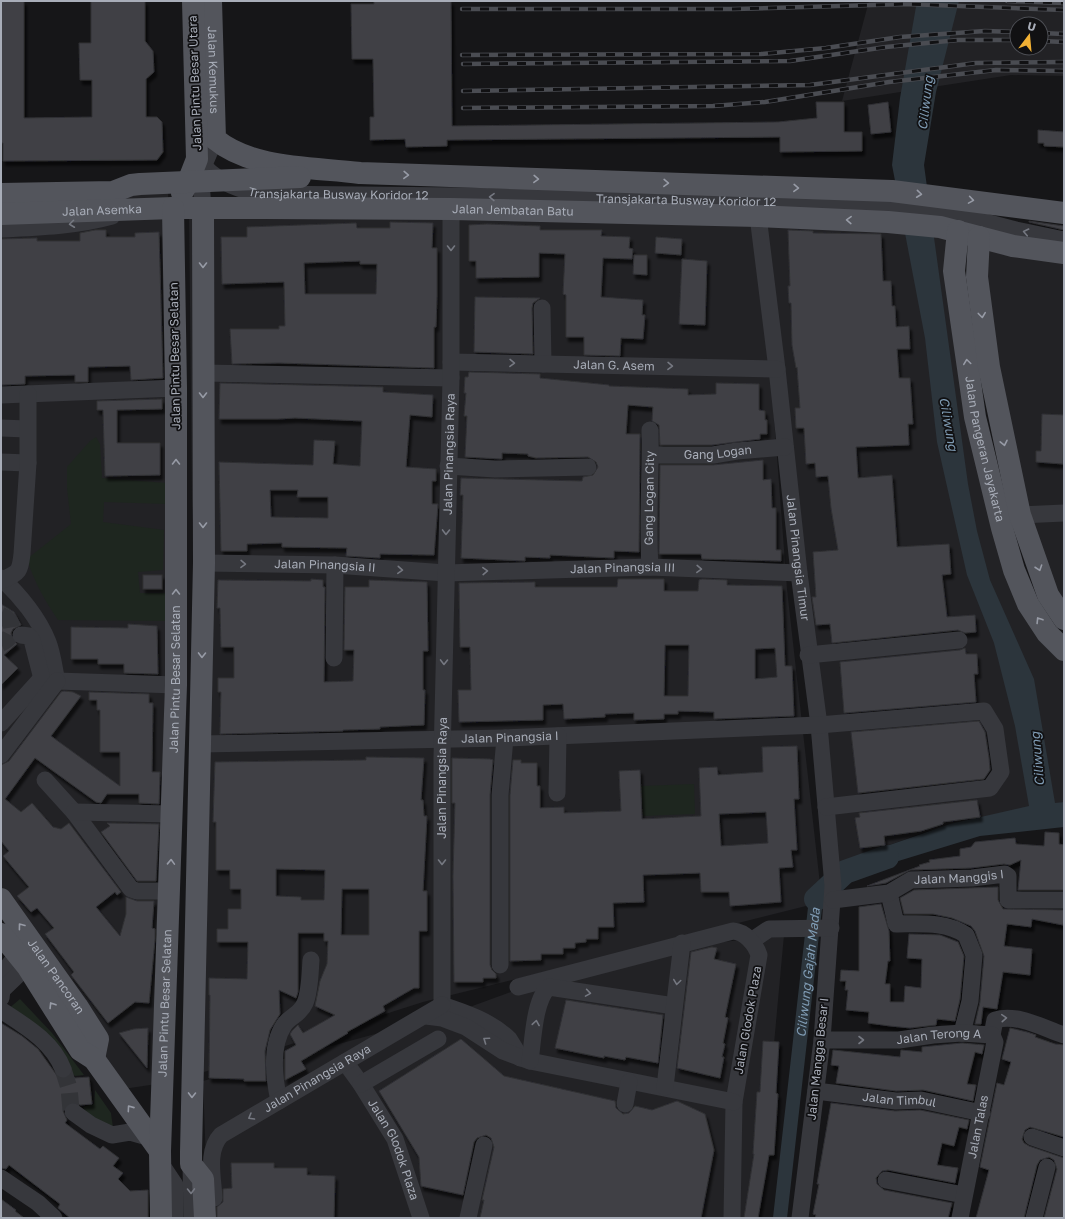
<svg xmlns="http://www.w3.org/2000/svg" width="1065" height="1219" font-family="'Golos Text',sans-serif">
<style>
.built{fill:#222225;fill-rule:evenodd}
.green{fill:#1e261f}
.water{fill:#2c353c}
.lines{fill:none;stroke-linecap:round;stroke-linejoin:round}
.canal{stroke:#2c353c;stroke-width:14}
.river{stroke:#2c353c;stroke-width:24}
.building{fill:#404145;stroke:#303034;fill-rule:evenodd;filter:url(#shadow)}
.minor-tunnel{stroke:#333438;stroke-width:17;stroke-dasharray:17 8;stroke-linecap:butt}
.minor{stroke:#37383d;stroke-width:17}
.major{stroke:#53555c;stroke-width:22}
.rail-casing{stroke:#4a4c52;stroke-width:4.5}
.rail{stroke:#111113;stroke-width:3;stroke-dasharray:9;stroke-linecap:butt}
.oneway{stroke:#979ba6}
.oneway2{stroke:#757881}
.labels{text-anchor:middle;stroke-width:3.5;stroke-linejoin:round;paint-order:stroke}
.street-label{font-size:12px;fill:#a8adb8;stroke:#111113}
.water-label{font-size:13px;font-style:italic;fill:#7f9bb3;stroke:#111113}
</style>
<defs>
<filter id="shadow"><feDropShadow dx="2.5" dy="4.5" stdDeviation="1" flood-color="#0009"/></filter>
</defs>
<rect width="100%" height="100%" fill="#161618"/>
<g class="built">
<path d="M869,1H1064V76L1011,75L842,101ZM1017,24H1041V48H1017Z"/>
<path d="M168,183L171,393L164,747L163,1083L117,1090L1,914V184Z"/>
<path d="M189,208L958,231L968,368L1028,604L1064,650V802L928,831L832,866L760,232L787,589L822,902L611,955L784,935L758,1218H208L203,1081L456,1012L606,957L423,1002L204,1072L195,1039L204,777L192,499Z"/>
<path d="M979,237L1064,253V619L1020,515Z"/>
</g>
<g class="green">
<path d="M96,437L100,444L102,478L167,483L166,504L104,502L103,522L164,530L163,570L138,572L140,593H165V621L58,620C45,601 34,581 27,559L71,524L67,488V467L90,441Z"/>
<path d="M694,784L695,814L643,816L641,786Z"/>
<path d="M20,999L52,1033L84,1075L75,1076L63,1068L7,1010Z"/>
<path d="M95,1090L111,1113L113,1128L92,1122L83,1107L94,1104Z"/>
</g>
<path class="water" d="M917,1H959L936,92L924,165L968,484L977,531L990,580L1034,679L1055,803L1064,802V827L980,836L856,874L855,857L950,824L1029,806L1015,726L994,643L967,575L937,442L925,338L892,165L900,98Z"/>
<g class="lines">
<path class="canal" id="s1" d="M780,1218L816,899"/>
<path class="river" d="M816,899L845,872L887,857"/>
</g>
<g class="building">
<path d="M1,1H24V118L92,117V80H80L79,43H91V1H145V41L153,51L154,72L146,79V117H157L162,122L163,152L157,160L3,161V143H1Z"/>
<path d="M374,1H451L452,126L778,122L817,118L816,102H844V132H862V151L780,152V137L447,140V146L406,147L405,139L370,140V117H374L373,59H352L351,4H374Z"/>
<path d="M888,102L891,132L871,134L868,105Z"/>
<path d="M1038,130L1064,132V147L1044,146V143H1038Z"/>
<path d="M1029,221L1064,226V230L1029,222Z"/>
<path d="M390,222L433,223L432,248H437V296L436,327H434V368L279,363L232,364L230,329H279V326H285L284,282L222,284L221,237H247V227L356,223L357,228H390ZM360,261V264H377L376,294H305L304,263Z"/>
<path d="M487,224L540,226V230H602L601,236L630,237L629,248L633,249L632,259L603,258L601,297L643,300L642,315H645L643,339L621,338L620,356L584,355V337H566V295L563,294L565,254L539,253V277L476,278V261H469V225Z"/>
<path d="M95,230H106V237H135V233L159,232L163,378L131,380L130,366L88,367V382H75V375L25,376V384L1,385V239L37,238V241H80V233Z"/>
<path d="M788,230L813,231V233L881,234L883,281H891L892,306H895L896,327L909,326L910,349H897L899,378H910L913,424H908L909,445L856,447L858,478L892,475L897,547L949,544L951,574L942,575L947,617L975,615L976,632L965,633L958,630L832,643L830,624L816,625L812,597H816L813,552L838,550L831,508L828,476L816,477L815,463L806,464L804,428H796L795,408H800L797,367L796,368L792,345L791,303H789L788,286H790Z"/>
<path d="M656,237L682,239L681,255L655,253Z"/>
<path d="M634,255H647V275L633,274Z"/>
<path d="M682,259L707,261L705,325L679,324Z"/>
<path d="M475,297L540,298L533,303L532,308L533,354L474,352Z"/>
<path d="M469,372L540,374V378L609,385V386L688,389V395L716,394V383L759,384V410L765,411V420H767V434H760V439L712,445H660L659,425L652,421L653,407L628,405L626,434H640L639,552L614,551V558L550,555V558L525,557V561L461,558L463,495H460L461,478L582,481L583,477L593,475L598,467L596,462L588,457L536,458L528,456V454L502,453V459L465,457L467,416H464L466,393H464L465,377H468Z"/>
<path d="M220,383L383,387V392L433,395L432,417L410,415L406,467L436,469V481H432V504H438L434,555L380,554V558L346,556L347,548L282,547V543L247,544V551H221L219,462L313,465L314,440L335,441L333,464L360,466L362,421L295,418L278,419H219ZM270,490H298L297,497H328V518L271,517Z"/>
<path d="M162,399V409L117,410V443H160V475L105,476L103,410H97V401Z"/>
<path d="M1042,414L1064,415L1063,464L1036,462V451H1041Z"/>
<path d="M763,460V480L771,479L772,508H776V550H781V561L702,559L701,554H659L660,465H713Z"/>
<rect x="143" y="575" width="19" height="14"/>
<path d="M311,579L323,580V587H325L324,682L353,681L354,650H344L345,587H369V580L427,582L428,651H423V690H425L424,725L380,727V729L343,730V731L220,734L221,692H218V678H234V647H221L220,608H217L218,580L311,581Z"/>
<path d="M618,579H664V591H698L699,580L702,579L727,580V585L782,586L785,666H792L794,716L714,719V712L678,711V714H664V719L634,720V713L605,714V717L564,719L563,704L543,705V720L459,722L458,690H471L470,647H460L459,583L535,582V587H617ZM665,645H689L688,696H664ZM775,648L777,677L755,679V649Z"/>
<path d="M1,604L14,612L21,625L13,629L11,633L12,639L17,644L4,655L18,668L1,685Z"/>
<path d="M128,624L157,626L158,674L124,673V664H98V659H71V627L128,628Z"/>
<path d="M965,648L966,654H977L978,674H974L976,702L844,713L840,662L960,650Z"/>
<path d="M64,691L73,692L81,696L51,736L120,786V752H100V710H97V700H89V692L149,694V703H153L152,772H160L159,804L139,803V794H107L101,803L96,802L35,758L5,799L21,812L32,803L53,827L61,829L69,823L121,892L117,895L115,892L96,907L120,936L126,914V897L137,901H154L152,928L155,929V939L149,1003L135,1002L108,1023L71,975L74,972L45,934L54,928L37,908L31,912L17,896L29,887L3,856L9,851L1,841V765L9,761L61,692Z"/>
<path d="M979,721L985,732L989,758L990,770L984,779L858,793L851,732Z"/>
<path d="M797,746L799,799H794L797,850H791L793,867L779,868L781,902L730,906L729,892H701L700,873L643,875L644,902L613,903L614,927H598V939H586V942L575,943V948H563V954H541V960L510,961V795L513,760H521V763H537V786H540V808L564,807V813L621,811L619,771L640,770L642,819L701,816L699,768L717,767L718,775L763,772L762,747ZM766,812L768,843L721,846L719,814Z"/>
<path d="M366,757L424,758L421,800H423L424,816H427L423,891H427V931H419V988H414L383,1006L385,1011L347,1032L348,1033L301,1061L306,1069L285,1080V1051L296,1045L290,1034L292,1031L298,1025L303,1033L335,1015L315,1006L320,981L327,964L328,941H324V933H298V992L296,998L279,990L280,1014L270,1030L265,1051L266,1081H244V1079L209,1078L210,995H209V978L247,979L248,942H217V929H228V909H241V889H230V870H216V822H213L215,762L366,760ZM276,869L325,870L324,900H301V897L276,896ZM342,889H369V935H341Z"/>
<path d="M452,758L490,759L493,760L490,795V965L492,970L496,974V978H483V982H454L453,876L455,803H452Z"/>
<path d="M977,800L980,817L943,822V824L921,831L884,836L885,845L860,848L855,818L860,817L859,813Z"/>
<path d="M107,823L159,824L156,881H137L101,832L110,826Z"/>
<path d="M1045,832L1059,833V844L1064,845V890H1018L1021,860L1010,865L1004,864L971,868L910,870L886,883L867,886L920,866L919,865L930,862L929,860L960,856V849L971,847L975,842L1015,838L1016,844L1044,846Z"/>
<path d="M998,887V900L1003,909L1064,910V920L1063,925L1032,919L1031,927L1007,924L1004,946L1032,949L1030,975L1003,972L997,1009L983,1007L981,1024H975L980,1002L984,956L975,931L971,926L952,918L933,914H904L900,898L914,890Z"/>
<path d="M881,904L889,931L890,961H888L885,984H890V1002H904L905,986L921,988L922,959L907,958L909,934L940,935L958,942L964,956L960,999L955,1021L937,1019L936,1025L910,1028L890,1026L868,1023L869,1012L846,1010L848,990H845L846,981H840L841,970L859,971V907Z"/>
<path d="M712,947L717,948L714,959L736,964L725,1017L728,1018L723,1043L725,1044L722,1057H724L720,1078L677,1068L691,952Z"/>
<path d="M566,1000L663,1015L658,1063L626,1057L625,1060L604,1056V1058L555,1048Z"/>
<path d="M1,1023L22,1036L38,1049L58,1077L63,1079L71,1075L75,1078L89,1077L92,1104L80,1105L74,1102L69,1103L63,1111L67,1120L65,1123L100,1149L103,1146L119,1158L113,1166L123,1173L118,1179L130,1191L148,1190V1218H70L58,1208L60,1204L9,1165L6,1169L1,1168Z"/>
<path d="M148,1028L147,1068L119,1033L134,1029Z"/>
<path d="M1010,1028L1027,1032L1036,1035L1035,1037L1055,1044L1064,1045V1137L1030,1127L1025,1130L1022,1139L1024,1143L1029,1146L1064,1158V1218H1044L1057,1169L1054,1160L1049,1157L1040,1160L1037,1165L1024,1218H976L989,1170L980,1167L997,1083L1004,1085L1011,1062L1002,1059Z"/>
<path d="M461,1039L504,1076L615,1101L616,1108L623,1114L629,1113L635,1106L652,1110L677,1101L705,1114L714,1150L701,1218H480L484,1200H482L494,1147L491,1138L486,1135L477,1138L474,1142L463,1195L421,1186L419,1157L379,1091Z"/>
<path d="M763,1041L779,1042L776,1093L778,1094L774,1155H769L758,1218H744L754,1154H753L757,1092H760Z"/>
<path d="M962,1043L984,1045L982,1054L975,1052L967,1084L976,1085L973,1101L923,1090L896,1091L836,1083L839,1066L831,1065L833,1050L900,1057L901,1050L922,1052V1047Z"/>
<path d="M831,1103L895,1111L920,1110L969,1120L967,1129L959,1127L954,1146L942,1143L937,1165L958,1168L955,1183L888,1170L882,1171L876,1178L877,1184L884,1190L952,1203L948,1218H815L816,1215L813,1214L819,1184H817Z"/>
<path d="M231,1163H274V1168H307V1175L335,1176L334,1218H217V1207L223,1202V1189L232,1188Z"/>
<path d="M1,1199L16,1210L15,1211L24,1218H1Z"/>
</g>
<g class="lines">
<g class="minor-tunnel">
<path d="M1,615C15,621 16,637 1,643"/>
<path d="M63,1069L69,1088L71,1110L73,1112"/>
</g>
<g class="minor">
<path id="s2" d="M197,159C215,180 232,188 259,194L462,196L814,203L895,207L943,211L1016,230L1064,240"/>
<path d="M203,208L201,182L203,167L215,139"/>
<path id="s3" d="M758,216L777,369L799,573L819,725L833,886L822,1040L800,1218"/>
<path d="M1,229C38,227 76,226 112,216"/>
<path d="M542,308L543,364"/>
<path id="s4" d="M451,362L777,369"/>
<path d="M203,373L451,378"/>
<path d="M1,395L176,388"/>
<path d="M1,428L27,429"/>
<path id="s5" d="M651,455H713L737,451L785,447"/>
<path d="M1,462L28,463"/>
<path d="M448,466L495,469L588,467"/>
<path d="M1020,515L1064,513"/>
<path id="s6" d="M204,563L335,565L446,573L650,567L799,573"/>
<path id="s7" d="M650,567C647,521 651,476 650,430"/>
<path d="M1,578C20,595 39,619 48,642C53,655 54,669 57,681"/>
<path d="M3,580C19,572 20,572 22,554L28,463V394"/>
<path d="M808,655L959,640"/>
<path d="M334,658L335,565"/>
<path d="M57,681L176,685"/>
<path d="M1,723L40,680L41,675L32,640L29,636L21,635"/>
<path id="s8" d="M200,744L505,738L819,725L984,711L995,729L1001,772L990,788L826,807"/>
<path d="M1,755L57,681"/>
<path d="M45,780L74,812L131,889L137,891H170"/>
<path d="M557,793L558,736"/>
<path d="M74,812L172,814"/>
<path d="M889,893L896,924C920,924 946,921 966,935L974,955L970,1001L962,1033"/>
<path id="s9" d="M833,900L889,893L911,880L972,878L1005,874L1008,876V900H1064"/>
<path d="M751,941L769,929L831,928"/>
<path d="M500,965V795L505,738"/>
<path d="M1,975L18,954"/>
<path d="M518,987L733,931C745,932 755,943 759,955L734,1102L732,1218"/>
<path d="M1,998L2,990L27,966"/>
<path id="s10" d="M442,1005V758L451,378V209"/>
<path d="M442,1005C464,1012 492,1022 509,1039C513,1045 517,1052 520,1058"/>
<path d="M1,1010C25,1026 52,1041 63,1069"/>
<path d="M426,1016L442,1018L466,1027L503,1051L530,1061L734,1102"/>
<path id="s11" d="M822,1040H899L933,1035L962,1033L992,1035L995,1020C1017,1013 1043,1028 1064,1035"/>
<path d="M530,1061C533,1042 534,999 549,987L674,1006"/>
<path id="s12" d="M345,1062L361,1084L395,1139L421,1218"/>
<path d="M361,1084L438,1039"/>
<path d="M665,1087L682,943"/>
<path id="s13" d="M816,1091L896,1101L921,1100L982,1113"/>
<path d="M279,1101C274,1078 270,1046 284,1025C290,1016 300,1015 305,1003C310,991 310,974 311,960"/>
<path d="M625,1104L629,1082"/>
<path d="M73,1112L91,1125L112,1135L130,1132L151,1138"/>
<path d="M1032,1137L1064,1148"/>
<path d="M161,1164L175,1185V1218"/>
<path d="M191,1164L192,1218"/>
<path d="M1,1178L38,1203L54,1218"/>
<path d="M886,1180L964,1195"/>
<path id="s14" d="M214,1198C213,1177 206,1151 221,1135L442,1005"/>
<path d="M468,1218L484,1145"/>
<path id="s15" d="M960,1218L995,1042L992,1035"/>
<path d="M1034,1218L1047,1167"/>
</g>
<g class="major">
<path id="s16" d="M211,1L215,139C252,170 314,167 360,173L892,191L1064,213"/>
<path d="M182,193L188,182L197,159L193,1"/>
<path d="M1,194L113,192L131,185L140,184L300,177"/>
<path d="M203,208L204,563L191,1152V1164L203,1179L205,1218"/>
<path id="s17" d="M1,214L173,208H265L451,209L758,216L888,222L940,227L1013,246L1064,253"/>
<path id="s18" d="M958,231L954,271L968,368L975,417L1002,528L1014,570L1028,604L1047,633L1064,650"/>
<path d="M979,237L977,277L989,367L1020,515L1048,595L1064,619"/>
<path id="s19" d="M1,899L77,1006L98,1039L94,1059"/>
<path d="M1,934L27,966L80,1050L94,1059L160,1151"/>
<path id="s20" d="M161,1218L160,1151L176,685V388L173,208"/>
</g>
<g class="rail-casing">
<g id="rail">
<path d="M1007,1L1064,3"/>
<path d="M462,9H734L907,4L1064,10"/>
<path d="M1041,33L1064,34"/>
<path d="M1041,41L1064,42"/>
<path d="M462,55L761,54L826,48L900,37L985,31L1017,32"/>
<path d="M463,64L790,61L886,47L958,40H1017"/>
<path d="M463,91L810,85L976,63L1064,62"/>
<path d="M463,108L713,106L765,102L889,82L996,70L1064,71"/>
</g>
</g>
<use href="#rail" class="rail"/>
</g>
<defs><path id="oneway-chevron" d="M-2-3.5L2.5 0L-2 3.5" fill="none" stroke-width="1.6" stroke-linecap="round" stroke-linejoin="round"/></defs>
<g class="oneway">
<use href="#oneway-chevron" transform="translate(406 175) rotate(2)"/>
<use href="#oneway-chevron" transform="translate(536 179) rotate(2)"/>
<use href="#oneway-chevron" transform="translate(666 183) rotate(2)"/>
<use href="#oneway-chevron" transform="translate(796 188) rotate(2)"/>
<use href="#oneway-chevron" transform="translate(919 194) rotate(6)"/>
<use href="#oneway-chevron" transform="translate(971 200) rotate(9)"/>
<use href="#oneway-chevron" transform="translate(849 220) rotate(-178)"/>
<use href="#oneway-chevron" transform="translate(203 265) rotate(90)"/>
<use href="#oneway-chevron" transform="translate(982 315) rotate(83)"/>
<use href="#oneway-chevron" transform="translate(967 362) rotate(-98)"/>
<use href="#oneway-chevron" transform="translate(203 395) rotate(90)"/>
<use href="#oneway-chevron" transform="translate(1004 443) rotate(78)"/>
<use href="#oneway-chevron" transform="translate(176 462) rotate(-90)"/>
<use href="#oneway-chevron" transform="translate(203 525) rotate(90)"/>
<use href="#oneway-chevron" transform="translate(1039 568) rotate(71)"/>
<use href="#oneway-chevron" transform="translate(176 592) rotate(-90)"/>
<use href="#oneway-chevron" transform="translate(1039 620) rotate(-122)"/>
<use href="#oneway-chevron" transform="translate(202 655) rotate(91)"/>
<use href="#oneway-chevron" transform="translate(171 862) rotate(-88)"/>
<use href="#oneway-chevron" transform="translate(21 926) rotate(-127)"/>
<use href="#oneway-chevron" transform="translate(52 1005) rotate(-122)"/>
<use href="#oneway-chevron" transform="translate(192 1095) rotate(91)"/>
<use href="#oneway-chevron" transform="translate(130 1108) rotate(-125)"/>
</g>
<g class="oneway2">
<use href="#oneway-chevron" transform="translate(492 197) rotate(-179)"/>
<use href="#oneway-chevron" transform="translate(72 224) rotate(173)"/>
<use href="#oneway-chevron" transform="translate(1026 232) rotate(-168)"/>
<use href="#oneway-chevron" transform="translate(451 248) rotate(90)"/>
<use href="#oneway-chevron" transform="translate(512 363) rotate(1)"/>
<use href="#oneway-chevron" transform="translate(670 366) rotate(1)"/>
<use href="#oneway-chevron" transform="translate(446 532) rotate(91)"/>
<use href="#oneway-chevron" transform="translate(243 564) rotate(1)"/>
<use href="#oneway-chevron" transform="translate(699 569) rotate(2)"/>
<use href="#oneway-chevron" transform="translate(400 570) rotate(4)"/>
<use href="#oneway-chevron" transform="translate(485 571) rotate(-2)"/>
<use href="#oneway-chevron" transform="translate(444 662) rotate(91)"/>
<use href="#oneway-chevron" transform="translate(442 862) rotate(90)"/>
<use href="#oneway-chevron" transform="translate(677 982) rotate(98)"/>
<use href="#oneway-chevron" transform="translate(588 993) rotate(9)"/>
<use href="#oneway-chevron" transform="translate(1004 1018) rotate(-4)"/>
<use href="#oneway-chevron" transform="translate(536 1023) rotate(-81)"/>
<use href="#oneway-chevron" transform="translate(486 1040) rotate(-145)"/>
<use href="#oneway-chevron" transform="translate(861 1040)"/>
<use href="#oneway-chevron" transform="translate(251 1117) rotate(150)"/>
<use href="#oneway-chevron" transform="translate(191 1191) rotate(89)"/>
</g>
<g class="labels">
<g class="street-label">
<text dy="4" stroke="none"><textPath href="#s16" startOffset="69">Jalan Kemukus</textPath></text>
<text transform="translate(195 83) rotate(-92)" y="4">Jalan Pintu Besar Utara</text>
<text dy="4" stroke="none"><textPath href="#s2" startOffset="152">Transjakarta Busway Koridor 12</textPath></text>
<text dy="4" stroke="none"><textPath href="#s2" startOffset="500">Transjakarta Busway Koridor 12</textPath></text>
<text dy="4" stroke="none"><textPath href="#s17" startOffset="512">Jalan Jembatan Batu</textPath></text>
<text dy="4" stroke="none"><textPath href="#s17" startOffset="101">Jalan Asemka</textPath></text>
<text transform="translate(175 356) rotate(-91)" y="4">Jalan Pintu Besar Selatan</text>
<text dy="4" stroke="none"><textPath href="#s4" startOffset="163">Jalan G. Asem</textPath></text>
<text dy="4" stroke="none"><textPath href="#s18" startOffset="221">Jalan Pangeran Jayakarta</textPath></text>
<text dy="4" stroke="none"><textPath href="#s5" startOffset="67">Gang Logan</textPath></text>
<text dy="4" stroke="none"><textPath href="#s10" startOffset="551">Jalan Pinangsia Raya</textPath></text>
<text dy="4" stroke="none"><textPath href="#s7" startOffset="69">Gang Logan City</textPath></text>
<text dy="4" stroke="none"><textPath href="#s3" startOffset="344">Jalan Pinangsia Timur</textPath></text>
<text dy="4" stroke="none"><textPath href="#s6" startOffset="121">Jalan Pinangsia II</textPath></text>
<text dy="4" stroke="none"><textPath href="#s6" startOffset="419">Jalan Pinangsia III</textPath></text>
<text dy="4" stroke="none"><textPath href="#s20" startOffset="539">Jalan Pintu Besar Selatan</textPath></text>
<text dy="4" stroke="none"><textPath href="#s8" startOffset="310">Jalan Pinangsia I</textPath></text>
<text dy="4" stroke="none"><textPath href="#s10" startOffset="227">Jalan Pinangsia Raya</textPath></text>
<text dy="4" stroke="none"><textPath href="#s9" startOffset="130">Jalan Manggis I</textPath></text>
<text dy="4" stroke="none"><textPath href="#s19" startOffset="95">Jalan Pancoran</textPath></text>
<text dy="4" stroke="none"><textPath href="#s20" startOffset="215">Jalan Pintu Besar Selatan</textPath></text>
<text transform="translate(748 1020) rotate(-80)" y="4">Jalan Glodok Plaza</text>
<text dy="4" stroke="none"><textPath href="#s11" startOffset="117">Jalan Terong A</textPath></text>
<text transform="translate(818 1059) rotate(-84)" y="4">Jalan Mangga Besar I</text>
<text dy="4" stroke="none"><textPath href="#s14" startOffset="177">Jalan Pinangsia Raya</textPath></text>
<text dy="4" stroke="none"><textPath href="#s13" startOffset="84">Jalan Timbul</textPath></text>
<text dy="4" stroke="none"><textPath href="#s15" startOffset="93">Jalan Talas</textPath></text>
<text dy="4" stroke="none"><textPath href="#s12" startOffset="101">Jalan Glodok Plaza</textPath></text>
</g>
<g class="water-label">
<text transform="translate(925 103) rotate(-83)" y="5">Ciliwung</text>
<text transform="translate(949 424) rotate(80)" y="5">Ciliwung</text>
<text transform="translate(1037 759) rotate(-95)" y="5">Ciliwung</text>
<text dy="5" stroke="none"><textPath href="#s1" startOffset="247">Ciliwung Gajah Mada</textPath></text>
</g>
</g>
<rect width="1065" height="1219" fill="none" stroke="#a8adb8" stroke-width="4"/>
<g transform="translate(1029 36) rotate(16)"><circle r="19" fill="#111113" stroke="#4d4f55"/>
<path d="M0-3L7 15L0 10L-7 15Z" fill="#f2b134"/>
<text y="-6" font-size="11" font-weight="bold" text-anchor="middle" fill="#a8adb8">U</text>
</g>
</svg>
